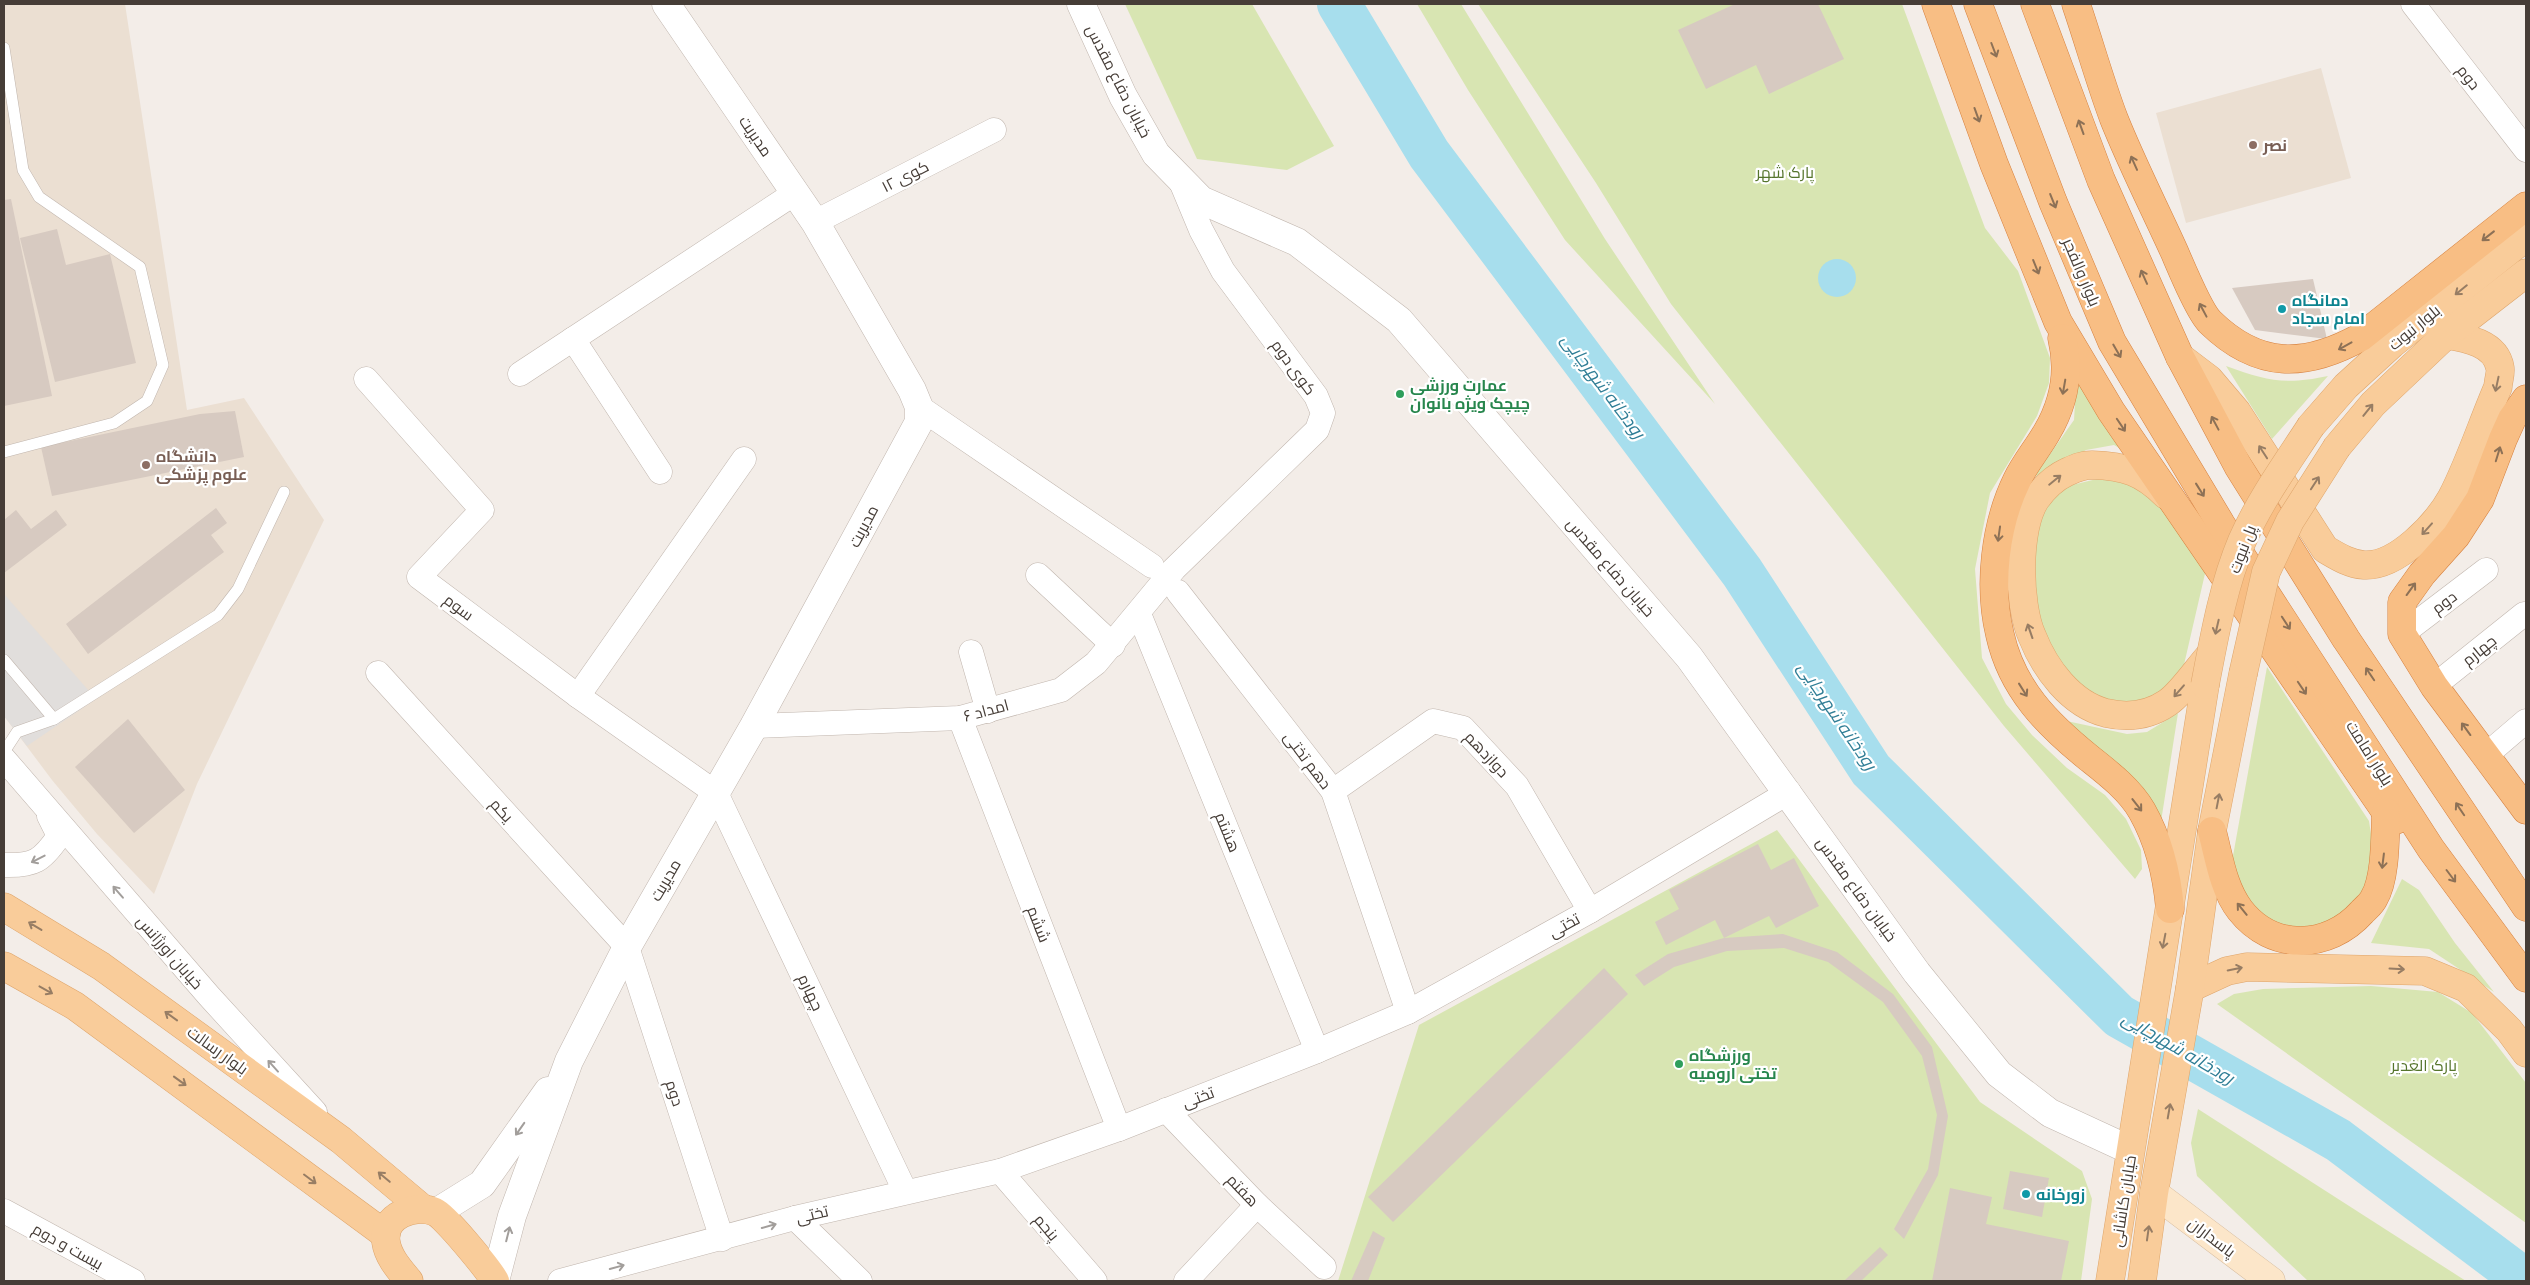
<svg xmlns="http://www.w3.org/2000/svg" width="2530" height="1285" font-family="Cabin,Cairo,sans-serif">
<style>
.education{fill:#ebdfd2}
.green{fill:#d8e5b2}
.parking{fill:#e1dedc}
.water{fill:#a7deed}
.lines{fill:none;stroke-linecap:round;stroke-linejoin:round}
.river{stroke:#a7deed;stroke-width:44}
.building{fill:#d7cac1}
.service-casing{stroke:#c1b6ae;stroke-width:12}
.minor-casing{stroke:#c1b6ae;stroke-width:25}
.tertiary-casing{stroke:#c1b6ae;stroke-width:29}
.secondary-casing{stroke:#d4ba9c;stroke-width:29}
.primary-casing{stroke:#dea56b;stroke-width:29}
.trunk-casing{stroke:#d6813f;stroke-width:29}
.service{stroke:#fff;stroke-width:11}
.minor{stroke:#fff;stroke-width:24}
.tertiary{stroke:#fff;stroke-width:28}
.secondary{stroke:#fce6c9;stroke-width:28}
.primary{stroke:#f9cc9a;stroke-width:28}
.trunk{stroke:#f8be84;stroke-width:28}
.primary-bridge-casing{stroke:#dea56b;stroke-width:29;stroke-linecap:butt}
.primary-bridge{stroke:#f9cc9a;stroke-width:28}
.oneway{stroke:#8d7156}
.oneway2{stroke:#977d64}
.oneway3{stroke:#a29e9b}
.education-dot{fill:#8d6e63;stroke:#fff;stroke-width:2}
.culture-dot{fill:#0f9aa8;stroke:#fff;stroke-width:2}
.leisure-dot{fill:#2e9e5b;stroke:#fff;stroke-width:2}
.labels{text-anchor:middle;stroke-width:4.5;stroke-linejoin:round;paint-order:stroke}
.street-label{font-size:16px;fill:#463d37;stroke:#fff}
.education-label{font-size:16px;font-weight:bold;fill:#785e54;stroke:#fff;text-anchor:start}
.park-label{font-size:16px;fill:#56752d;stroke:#fff}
.culture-label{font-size:16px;font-weight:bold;fill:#0d838f;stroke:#fff;text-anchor:start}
.leisure-label{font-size:16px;font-weight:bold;fill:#27864d;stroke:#fff;text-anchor:start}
.water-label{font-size:18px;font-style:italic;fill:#307e96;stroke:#fff}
</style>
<rect width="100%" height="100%" fill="#f3ede8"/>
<g class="education">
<path d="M4,4H125L187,410L244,398L324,520L197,784L154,894L97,834L52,780L4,716Z"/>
<path d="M2321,68L2351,178L2186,223L2156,113Z"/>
</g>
<g class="green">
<path d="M1125,4H1252L1334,146L1287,170L1197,159Z"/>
<path d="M1417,4H1461L1605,239L1715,404L1565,240L1468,90Z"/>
<path d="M1478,4H1902L1985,228L2018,271L2050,358L2049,383L2037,416L1990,493L1975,569L1982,658L2006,704L2032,735L2067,768L2105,795L2126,819L2141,850L2142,869L2135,879L2004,726L1671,304L1596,183Z"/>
<path d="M2226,366C2267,381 2286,385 2328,376L2272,439Z"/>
<path d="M2077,370L2133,456L2114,445L2086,450L2034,477L2074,420Z"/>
<path d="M2109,476L2144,485L2207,565L2183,669L2161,692L2146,700L2130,705L2090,698L2058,665L2034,611L2031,561L2042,517L2053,498L2068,486Z"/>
<path d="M2267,667L2369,821L2374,854L2366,889L2348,912L2317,927L2289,929L2261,916L2239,889L2231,867Z"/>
<path d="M2178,713L2160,828L2062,720L2127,734L2147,732Z"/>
<path d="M1777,830L1980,1102L2082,1171L2092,1199L2081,1281H1338L1419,1025Z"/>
<path d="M2402,879L2419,890L2455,943L2494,992L2429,949L2371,943Z"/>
<path d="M2371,986L2438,992L2472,1013L2526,1083V1223L2217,1004L2234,994L2263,989Z"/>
<path d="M2198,1109L2466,1281H2308L2197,1176L2191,1143Z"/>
</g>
<path class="parking" d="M4,594L96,699L27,746L4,716Z"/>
<circle class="water" cx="1837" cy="278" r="19"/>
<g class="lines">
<path class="river" d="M1339,4L1429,154L1742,572L1871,770L2119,1016L2338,1140L2526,1281"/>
</g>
<g class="building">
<path d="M1735,4H1818L1844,59L1769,94L1756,65L1706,89L1678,30Z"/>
<path d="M11,199L52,396L4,406V200Z"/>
<path d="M57,229L66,265L110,254L136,363L55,382L20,238Z"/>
<path d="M2313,279L2327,339L2255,330L2232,288Z"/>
<path d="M235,411L244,457L52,496L41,447L200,414Z"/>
<path d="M216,508L227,523L211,535L224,552L88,654L66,624Z"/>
<path d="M16,510L31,529L56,510L67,525L4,573V520Z"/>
<path d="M128,719L185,790L134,833L75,767Z"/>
<path d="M1758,844L1771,870L1794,858L1819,906L1776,928L1769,916L1724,938L1715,920L1666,945L1655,922L1679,909L1669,890Z"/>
<path d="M1783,934L1837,952L1893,994L1932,1047L1948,1116L1938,1175L1904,1239L1894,1229L1928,1169L1937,1115L1922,1056L1883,1002L1828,962L1784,948L1727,951L1674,967L1644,986L1635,975L1668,954L1724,938Z"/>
<path d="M1604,968L1628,994L1393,1222L1368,1197Z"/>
<path d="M2010,1171L2049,1178L2042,1217L2003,1209Z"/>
<path d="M1950,1188L1992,1197L1986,1224L2069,1241L2061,1281H1932Z"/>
<path d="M1373,1231L1385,1238L1368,1281H1351Z"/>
<path d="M1880,1247L1888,1255L1861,1281H1844Z"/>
</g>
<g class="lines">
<g class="service-casing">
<g id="service">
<path d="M4,48L23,170L39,197L140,267L163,365L147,401L114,423L4,452"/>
<path d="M4,660L54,719"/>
<path d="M4,752L17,732L54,719L218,615L238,589L284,492"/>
</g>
</g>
<g class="minor-casing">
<g id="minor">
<path d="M2413,4L2526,150"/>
<path d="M815,222L994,130"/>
<path d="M573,339L660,472"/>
<path d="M520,374L795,193"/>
<path d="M366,379L482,510L419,577L578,696L716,793L905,1191"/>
<path d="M919,407L1152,566"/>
<path d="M1038,575L1113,645"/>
<path d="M1178,592L1333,791L1408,1012"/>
<path d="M1139,614L1317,1051"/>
<path d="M2402,634L2486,570"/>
<path d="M971,652L988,711"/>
<path d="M378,673L627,947L722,1239"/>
<path d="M2434,686L2524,614"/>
<path d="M578,696L744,459"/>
<path d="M960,718L1119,1129"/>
<path d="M754,726L960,718L1061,690L1096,663L1174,569L1317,430L1323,413L1316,396L1223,271L1201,230L1181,182"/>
<path d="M2485,756L2526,721"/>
<path d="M4,759L209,996L315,1112"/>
<path d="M1333,791L1433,721L1463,728L1517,786L1590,911"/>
<path d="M4,865C34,866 42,861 59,836L49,816"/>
<path d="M1166,1110L1257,1205L1324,1267"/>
<path d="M1000,1171L1095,1281"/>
<path d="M4,1211L133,1281"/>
<path d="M795,1218L860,1281"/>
<path d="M560,1281L795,1218L1000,1171L1119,1129L1317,1051L1408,1012L1590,911L1789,792"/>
<path d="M1186,1281L1257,1205"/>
</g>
</g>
<g class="tertiary-casing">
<g id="tertiary">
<path d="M1081,4L1123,96L1156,154L1201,200L1297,242L1399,320L1689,657L1917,973L1999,1074L2050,1113L2130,1150"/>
<path d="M437,1212L482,1184L548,1091"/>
<path d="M495,1281L512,1216L569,1061L627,947L754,726L919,422V407L912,390L815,222L666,4"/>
</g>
</g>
<g class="secondary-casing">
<path id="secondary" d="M2154,1193L2271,1281"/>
</g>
<g class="primary-casing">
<g id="primary">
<path d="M2180,357L2209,379L2237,412L2325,549C2337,556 2349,564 2364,565C2397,567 2437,524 2452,497C2470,462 2482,424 2498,387C2498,382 2501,373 2500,368C2496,343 2466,338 2446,335"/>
<path d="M2311,426L2346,386L2392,344L2526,237"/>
<path d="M2337,447L2373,404L2446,335L2526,273"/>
<path d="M2166,495C2143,472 2125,466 2092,465C2082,465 2076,468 2067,472C2054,478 2044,488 2036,499C2016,528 2018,605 2032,636C2045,669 2071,704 2106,713C2128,718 2148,716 2167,703C2181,694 2198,668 2210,655"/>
<path d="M4,907L101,966L341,1140L422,1208"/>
<path d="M4,966L75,1006L386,1235"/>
<path d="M2190,988L2227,971L2247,967L2425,971L2466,988L2509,1030L2526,1053"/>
<path d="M409,1281C400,1270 388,1257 386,1242C381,1216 416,1203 435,1212C445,1216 489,1270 495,1281"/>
<path d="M2110,1281L2205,685"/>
<path d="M2142,1281L2154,1193L2190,988L2212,831L2243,674"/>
</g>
</g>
<g class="trunk-casing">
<g id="trunk">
<path d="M1936,4L1994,164L2058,322L2111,411L2386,812L2396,820"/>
<path d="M1978,4L2053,202L2112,342L2221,524L2431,849L2526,978"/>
<path d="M2035,4L2101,180L2180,357L2238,466L2346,639L2526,907"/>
<path d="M2076,4C2089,42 2100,82 2114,119C2132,164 2154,207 2174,251C2181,267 2199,311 2210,322C2258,369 2305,368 2361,337L2526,206"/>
<path d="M2062,338C2070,371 2064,403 2047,432C2038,448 2025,463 2017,480C1995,525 1988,586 2000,635C2012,689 2047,724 2089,758C2108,773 2130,790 2142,811C2159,841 2167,875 2170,909"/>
<path d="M2526,399L2512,419L2503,439L2480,499L2456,536L2422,574L2402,602V634L2434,686L2526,810"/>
<path d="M2212,831C2219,857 2223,888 2240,910C2272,951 2328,950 2362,912C2366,908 2372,903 2374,898C2386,878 2385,836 2386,812"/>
</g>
</g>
<use href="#service" class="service"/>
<use href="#minor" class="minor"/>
<use href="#tertiary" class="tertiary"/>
<use href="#secondary" class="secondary"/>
<use href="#primary" class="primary"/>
<use href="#trunk" class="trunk"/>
<g class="primary-bridge-casing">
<g id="primary-bridge">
<path d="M2243,674L2266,572L2290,521L2337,447"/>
<path d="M2205,685C2214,638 2223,586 2242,541C2260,500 2287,463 2311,426"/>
</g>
</g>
<use href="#primary-bridge" class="primary-bridge"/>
</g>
<defs><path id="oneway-shaft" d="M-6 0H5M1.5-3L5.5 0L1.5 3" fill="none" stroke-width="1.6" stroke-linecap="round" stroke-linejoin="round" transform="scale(1.25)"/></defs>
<g class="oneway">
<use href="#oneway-shaft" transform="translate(1994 50) rotate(69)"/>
<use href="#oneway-shaft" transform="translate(1977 115) rotate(70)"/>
<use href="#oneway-shaft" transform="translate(2081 127) rotate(-110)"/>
<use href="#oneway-shaft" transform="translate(2134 163) rotate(-114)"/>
<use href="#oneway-shaft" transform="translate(2053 201) rotate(68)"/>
<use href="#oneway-shaft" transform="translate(2488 236) rotate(142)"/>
<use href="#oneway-shaft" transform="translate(2036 267) rotate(68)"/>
<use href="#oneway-shaft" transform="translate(2144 277) rotate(-114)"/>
<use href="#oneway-shaft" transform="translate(2203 310) rotate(-118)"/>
<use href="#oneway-shaft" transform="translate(2345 346) rotate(151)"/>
<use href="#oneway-shaft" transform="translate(2117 351) rotate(60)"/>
<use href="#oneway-shaft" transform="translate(2064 387) rotate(100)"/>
<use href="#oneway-shaft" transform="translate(2215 423) rotate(-118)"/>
<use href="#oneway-shaft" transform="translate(2121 425) rotate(56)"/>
<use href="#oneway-shaft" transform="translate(2498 454) rotate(-73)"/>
<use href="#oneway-shaft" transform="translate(2200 490) rotate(58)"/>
<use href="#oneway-shaft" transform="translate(1999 534) rotate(98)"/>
<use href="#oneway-shaft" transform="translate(2411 589) rotate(-54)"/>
<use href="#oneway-shaft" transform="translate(2286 623) rotate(57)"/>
<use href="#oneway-shaft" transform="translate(2370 674) rotate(-124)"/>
<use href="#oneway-shaft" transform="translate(2302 688) rotate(56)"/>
<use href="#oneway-shaft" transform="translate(2023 690) rotate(58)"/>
<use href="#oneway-shaft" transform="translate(2466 729) rotate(-126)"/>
<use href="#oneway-shaft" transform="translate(2137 805) rotate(52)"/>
<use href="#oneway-shaft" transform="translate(2460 809) rotate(-124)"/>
<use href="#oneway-shaft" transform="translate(2383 861) rotate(97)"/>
<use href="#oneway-shaft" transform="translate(2451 876) rotate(53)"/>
<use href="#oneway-shaft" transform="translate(2242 909) rotate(-129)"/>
</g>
<g class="oneway2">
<use href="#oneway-shaft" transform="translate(2461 290) rotate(141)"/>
<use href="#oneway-shaft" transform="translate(2497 384) rotate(102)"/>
<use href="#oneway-shaft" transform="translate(2368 410) rotate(-51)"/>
<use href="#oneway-shaft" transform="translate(2263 452) rotate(-123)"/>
<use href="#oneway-shaft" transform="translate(2055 480) rotate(-39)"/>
<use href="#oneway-shaft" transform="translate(2315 483) rotate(-57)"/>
<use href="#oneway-shaft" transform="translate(2427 529) rotate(132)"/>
<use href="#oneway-shaft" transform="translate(2217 627) rotate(103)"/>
<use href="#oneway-shaft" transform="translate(2030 631) rotate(-109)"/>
<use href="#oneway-shaft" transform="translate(2179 691) rotate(131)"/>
<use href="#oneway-shaft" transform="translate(2218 801) rotate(-79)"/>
<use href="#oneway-shaft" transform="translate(35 926) rotate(-149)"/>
<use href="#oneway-shaft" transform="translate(2164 941) rotate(101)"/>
<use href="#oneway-shaft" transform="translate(2235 969) rotate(-11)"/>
<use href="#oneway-shaft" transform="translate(2397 969) rotate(3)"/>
<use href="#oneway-shaft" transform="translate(46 990) rotate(29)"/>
<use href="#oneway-shaft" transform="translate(171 1016) rotate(-144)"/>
<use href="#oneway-shaft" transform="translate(180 1081) rotate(36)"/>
<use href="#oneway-shaft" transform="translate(2169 1111) rotate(-80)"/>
<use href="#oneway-shaft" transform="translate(384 1177) rotate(-140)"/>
<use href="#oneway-shaft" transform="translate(310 1179) rotate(37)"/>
<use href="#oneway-shaft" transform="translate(2148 1233) rotate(-82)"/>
</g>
<g class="oneway3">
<use href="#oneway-shaft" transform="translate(38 859) rotate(153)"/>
<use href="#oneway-shaft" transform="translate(118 892) rotate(-131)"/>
<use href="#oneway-shaft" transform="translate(273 1066) rotate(-132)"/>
<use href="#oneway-shaft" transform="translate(520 1129) rotate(125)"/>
<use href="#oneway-shaft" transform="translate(769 1226) rotate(-16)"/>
<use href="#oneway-shaft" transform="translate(508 1234) rotate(-76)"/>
<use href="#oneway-shaft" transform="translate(617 1267) rotate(-15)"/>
</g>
<g class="education-dot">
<circle cx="2253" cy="145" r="5"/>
<circle cx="146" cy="465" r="5"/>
</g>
<g class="culture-dot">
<circle cx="2282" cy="309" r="5"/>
<circle cx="2026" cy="1194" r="5"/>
</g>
<g class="leisure-dot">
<circle cx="1400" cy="394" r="5"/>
<circle cx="1679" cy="1064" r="5"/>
</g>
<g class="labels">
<g class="street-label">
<text transform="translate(2469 77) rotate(52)" y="6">دوم</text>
<text transform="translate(1119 81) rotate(63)" y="6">خیابان دفاع مقدس</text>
<text transform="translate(756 136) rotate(56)" y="6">مدیریت</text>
<text transform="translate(905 176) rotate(-27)" y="6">کوی ۱۲</text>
<text transform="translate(2082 272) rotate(67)" y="6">بلوار والفجر</text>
<text transform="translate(2414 327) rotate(-39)" y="6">بلوار نبوت</text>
<text transform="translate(1294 367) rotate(54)" y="6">کوی دوم</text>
<text transform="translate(863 526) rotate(-62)" y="6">مدیریت</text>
<text transform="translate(2242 549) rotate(-69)" y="6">پل نبوت</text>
<text transform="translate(1611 567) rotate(49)" y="6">خیابان دفاع مقدس</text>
<text transform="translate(2444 602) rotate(-37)" y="6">دوم</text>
<text transform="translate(459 607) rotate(37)" y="6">سوم</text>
<text transform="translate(2479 650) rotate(-39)" y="6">چهارم</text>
<text transform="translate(986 710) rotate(-15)" y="6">امداد ۶</text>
<text transform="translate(2370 753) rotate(58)" y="6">بلوار امامت</text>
<text transform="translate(1487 754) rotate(47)" y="6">دوازدهم</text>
<text transform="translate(1308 760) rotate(53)" y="6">دهم تختی</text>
<text transform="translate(502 810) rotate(48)" y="6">یکم</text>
<text transform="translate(1228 832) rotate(68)" y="6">هشتم</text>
<text transform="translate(665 880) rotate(-60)" y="6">مدیریت</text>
<text transform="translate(1857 889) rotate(54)" y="6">خیابان دفاع مقدس</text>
<text transform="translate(1039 924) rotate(69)" y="6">ششم</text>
<text transform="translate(1564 925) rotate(-29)" y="6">تختی</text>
<text transform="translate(170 952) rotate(49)" y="6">خیابان اورژانس</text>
<text transform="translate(811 992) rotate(65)" y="6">چهارم</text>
<text transform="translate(218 1050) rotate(36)" y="6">بلوار رسالت</text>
<text transform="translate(675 1093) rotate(72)" y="6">دوم</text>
<text transform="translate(1198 1097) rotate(-21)" y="6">تختی</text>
<text transform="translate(1243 1190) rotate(46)" y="6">هفتم</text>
<text transform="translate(2123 1201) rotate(-81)" y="6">خیابان کاشانی</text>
<text transform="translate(812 1214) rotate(-14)" y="6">تختی</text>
<text transform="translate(1047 1227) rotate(50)" y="6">پنجم</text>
<text transform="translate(2212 1237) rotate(37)" y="6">پاسداران</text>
<text transform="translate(68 1246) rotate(29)" y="6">بیست و دوم</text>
</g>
<g class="education-label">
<text x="2263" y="151">نصر</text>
<text x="156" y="462">دانشگاه<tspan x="156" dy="18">علوم پزشکی</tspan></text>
</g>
<g class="park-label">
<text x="1785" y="178">پارک شهر</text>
<text x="2424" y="1071">پارک الغدیر</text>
</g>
<g class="culture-label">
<text x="2292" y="306">دمانگاه<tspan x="2292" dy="18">امام سجاد</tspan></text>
<text x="2036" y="1200">زورخانه</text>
</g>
<g class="leisure-label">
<text x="1410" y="391">عمارت ورزشی<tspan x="1410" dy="18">چیچک ویژه بانوان</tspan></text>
<text x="1689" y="1061">ورزشگاه<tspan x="1689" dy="18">تختی ارومیه</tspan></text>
</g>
<g class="water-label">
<text transform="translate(1603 386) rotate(53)" y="6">رودخانه شهرچایی</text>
<text transform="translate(1837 716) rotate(56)" y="6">رودخانه شهرچایی</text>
<text transform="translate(2178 1048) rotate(30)" y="6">رودخانه شهرچایی</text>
</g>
</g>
<rect width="2530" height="1285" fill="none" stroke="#463d37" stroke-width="10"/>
</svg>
